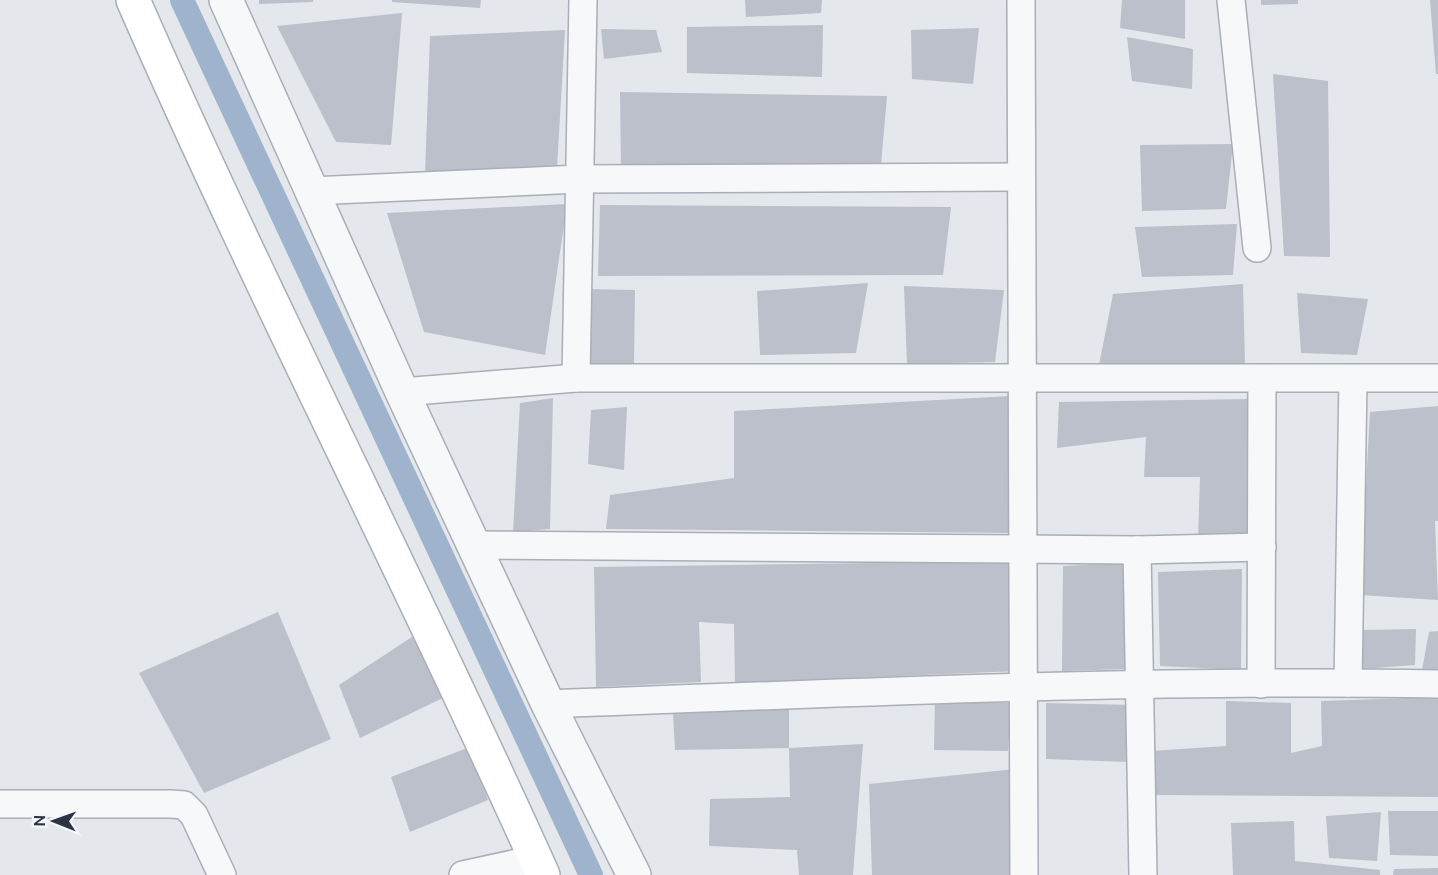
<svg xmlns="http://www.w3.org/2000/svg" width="1438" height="875" font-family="Ubuntu,sans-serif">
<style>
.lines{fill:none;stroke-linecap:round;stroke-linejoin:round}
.canal{stroke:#9fb4cc;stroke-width:24}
.building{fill:#bbc0ca}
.minor-casing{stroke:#a9aeb7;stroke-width:30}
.tertiary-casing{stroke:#a9aeb7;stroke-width:36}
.secondary-casing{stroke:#a9aeb7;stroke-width:36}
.minor{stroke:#f7f8fa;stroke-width:27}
.tertiary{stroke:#f7f8fa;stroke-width:33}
.secondary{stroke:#fff;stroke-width:33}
</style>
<rect width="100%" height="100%" fill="#e4e7ec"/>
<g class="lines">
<path class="canal" d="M182,0L591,875"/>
</g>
<g class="building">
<path d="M259,0H313V2L259,4Z"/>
<path d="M392,0H481L480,8L392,2Z"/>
<path d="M745,0H822L821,13L746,17Z"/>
<path d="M1122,0H1185V39L1120,28Z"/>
<path d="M1261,0H1298V4L1261,5Z"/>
<path d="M1430,0H1438V74H1436Z"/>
<path d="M402,13L391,145L336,142L277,26Z"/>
<path d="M823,25L822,77L687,73V27Z"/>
<path d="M979,28L973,84L912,79L911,30Z"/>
<path d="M601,29L656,30L662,52L604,59Z"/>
<path d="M565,30L557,168L425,174L430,36Z"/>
<path d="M1127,37L1193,49L1192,89L1132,81Z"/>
<path d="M1273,74L1328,81L1330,257L1284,256Z"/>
<path d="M620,92L887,96L881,165L621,167Z"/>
<path d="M1233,144L1226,209L1142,211L1140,145Z"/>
<path d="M567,204L545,355L424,332L387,213Z"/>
<path d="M600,205L951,207L943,275L598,276Z"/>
<path d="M1237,224L1233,275L1142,277L1135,227Z"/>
<path d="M868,283L856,353L760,355L757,291Z"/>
<path d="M1243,284L1245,364L1099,365L1113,294Z"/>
<path d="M904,286L1004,290L995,362L907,364Z"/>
<path d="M588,289L635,290L634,363L589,367Z"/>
<path d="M1297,293L1368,299L1357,355L1301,353Z"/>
<path d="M1011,396L1013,533L606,529L610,495L734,478V411Z"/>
<path d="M553,398L550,529L513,532L520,403Z"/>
<path d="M1249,399V534L1198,540L1200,477H1144L1146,437L1057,448L1059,402Z"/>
<path d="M1438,406V521H1435L1438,600L1360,595L1370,412Z"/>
<path d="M627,407L624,470L588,464L591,410Z"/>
<path d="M1016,561L1018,671L735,683L734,624L699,622L701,682L596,687L594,567Z"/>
<path d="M1125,563L1127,669L1062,671L1063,566Z"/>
<path d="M1242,569L1241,670L1160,666L1158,572Z"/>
<path d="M278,612L331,739L204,793L139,673Z"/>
<path d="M1416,629L1415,665L1362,669V630Z"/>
<path d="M421,631L451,694L360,738L339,685Z"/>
<path d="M1438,631V675H1421L1429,632Z"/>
<path d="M1438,697V797L1153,795L1151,751L1226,746V701L1291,703V753L1322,746L1321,701Z"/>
<path d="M935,700L1011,703L1008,751L934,750Z"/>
<path d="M1046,703L1133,705L1128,762L1046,759Z"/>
<path d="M789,709V748L675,750L673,713Z"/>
<path d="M863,744L853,875H799L797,850L709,846L710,799L790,797L789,748Z"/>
<path d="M470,747L488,800L410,832L391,777Z"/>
<path d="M1016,769V875H872L869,784Z"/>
<path d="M1388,811H1438V856L1390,855Z"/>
<path d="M1381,812L1377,861L1329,858L1326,816Z"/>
<path d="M1294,821L1295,861L1380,870V875H1233L1231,823Z"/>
<path d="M1438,868V875H1393L1394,869Z"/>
</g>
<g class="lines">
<g class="minor-casing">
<g id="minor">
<path d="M1021,0L1024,875"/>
<path d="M1231,0L1257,248"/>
<path d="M311,191L580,179L1021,177"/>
<path d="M576,378L583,0"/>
<path d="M402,392L576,378H1438"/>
<path d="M474,545L1137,550L1262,547"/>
<path d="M1137,550L1143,875"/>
<path d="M1348,683L1353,379"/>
<path d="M1261,684L1262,379"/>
<path d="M548,704C845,693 1141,679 1438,684"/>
<path d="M0,804H171L184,805L194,815L222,875"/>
<path d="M463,875L536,859"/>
</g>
</g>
<g class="tertiary-casing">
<path id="tertiary" d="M226,0L402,392L548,704L634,875"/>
</g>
<g class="secondary-casing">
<path id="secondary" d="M133,0C262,295 411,581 543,875"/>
</g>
<use href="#minor" class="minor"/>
<use href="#tertiary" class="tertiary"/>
<use href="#secondary" class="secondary"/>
</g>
<g transform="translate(54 821) rotate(271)" stroke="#f4f6f9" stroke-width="4.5" paint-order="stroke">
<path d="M0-4.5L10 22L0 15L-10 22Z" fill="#2b3445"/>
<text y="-9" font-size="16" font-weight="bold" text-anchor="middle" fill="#2b3445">N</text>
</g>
</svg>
